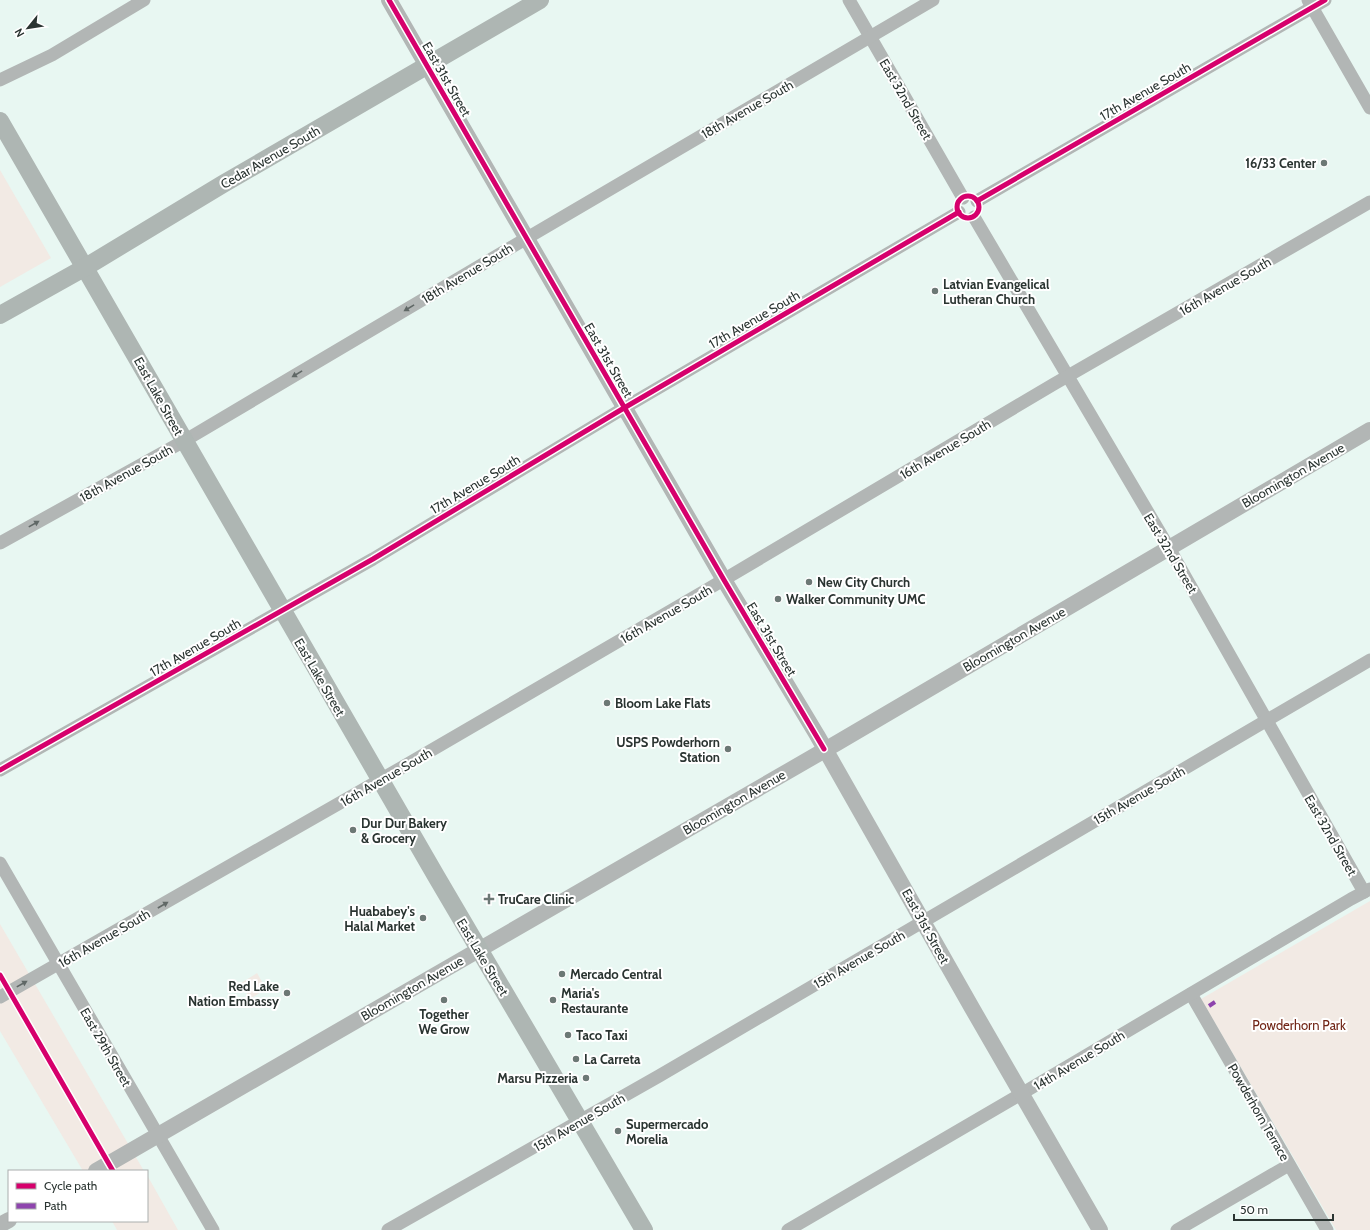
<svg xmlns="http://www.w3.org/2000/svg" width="1370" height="1230" font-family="Cabin,sans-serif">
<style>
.green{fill:#f2eae4}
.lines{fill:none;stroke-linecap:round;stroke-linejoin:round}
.minor{stroke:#b2b6b5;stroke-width:13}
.tertiary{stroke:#b2b6b5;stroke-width:16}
.secondary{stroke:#aeb6b3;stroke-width:18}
.quiet{stroke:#8e44ad;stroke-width:4;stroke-dasharray:8 4;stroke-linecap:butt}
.cycleway-casing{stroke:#fff;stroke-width:8}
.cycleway{stroke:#d6006c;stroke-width:5}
.oneway{fill:#606866}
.poi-dot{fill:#6c7875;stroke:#fff;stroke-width:1.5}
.labels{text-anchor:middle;stroke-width:4;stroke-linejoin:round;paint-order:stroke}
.street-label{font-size:13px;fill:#2a3431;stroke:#fff}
.poi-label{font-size:13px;font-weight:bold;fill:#2a3431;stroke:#fff;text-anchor:start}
.park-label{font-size:13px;fill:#702415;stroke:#fff}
</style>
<rect width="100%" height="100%" fill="#e8f7f2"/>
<g class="green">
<path d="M0,170L51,258L0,287Z"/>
<path d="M1370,901V1230H1336L1201,999Z"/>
<path d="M0,924L144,1171H83L0,1031Z"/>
<path d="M257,973L266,989L250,999L241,983Z"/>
<path d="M147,1175L178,1230H117L112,1221H147Z"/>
</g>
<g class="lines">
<g class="minor">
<path d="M849,0L963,198"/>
<path d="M1308,0L1370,108"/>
<path d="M0,80L52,55L144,0"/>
<path d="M977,201L1325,0"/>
<path d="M974,217L1169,548L1364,892"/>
<path d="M0,543L184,441L527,238L933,0"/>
<path d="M0,770L373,559L624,408L959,212"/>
<path d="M0,863L213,1230"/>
<path d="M1191,994L1327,1230"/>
<path d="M0,997L401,768L708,589L1054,384L1370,202"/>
<path d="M388,1230L659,1076L1370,660"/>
<path d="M788,1230L1021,1094L1351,899L1370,889"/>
<path d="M1177,1230L1289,1165"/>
</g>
<g class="tertiary">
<path d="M389,0L724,580L817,735L972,1008L1100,1230"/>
<path d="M96,1171L837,743L1370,430"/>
<path d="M0,1225L9,1220"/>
</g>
<g class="secondary">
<path d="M0,121L436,876L644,1230"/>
<path d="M0,315L84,268L223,184L540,0"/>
</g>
<path class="quiet" d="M1209,1006L1215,1002"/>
<g class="cycleway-casing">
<g id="cycleway">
<path d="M389,0L724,580L824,749"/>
<circle cx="968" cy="207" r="11"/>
<path d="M977,201L1325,0"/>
<path d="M0,770L373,559L624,408L959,212"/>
<path d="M0,975L113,1171"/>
</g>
</g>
<use href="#cycleway" class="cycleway"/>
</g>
<defs><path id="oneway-solid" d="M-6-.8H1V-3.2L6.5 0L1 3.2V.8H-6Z"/></defs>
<g class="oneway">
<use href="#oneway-solid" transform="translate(409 308) rotate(149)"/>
<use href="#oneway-solid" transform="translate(297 374) rotate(149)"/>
<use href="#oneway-solid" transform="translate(34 524) rotate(-29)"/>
<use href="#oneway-solid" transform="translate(163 905) rotate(-30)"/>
<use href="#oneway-solid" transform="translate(22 984) rotate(-29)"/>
</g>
<g class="poi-dot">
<circle cx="1324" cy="163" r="4"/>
<circle cx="935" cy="291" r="4"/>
<circle cx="809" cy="582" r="4"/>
<circle cx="778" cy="599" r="4"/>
<circle cx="607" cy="703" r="4"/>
<circle cx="728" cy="749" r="4"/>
<circle cx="353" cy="830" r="4"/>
<path d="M487 893h4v4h4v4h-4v4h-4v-4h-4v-4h4z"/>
<circle cx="423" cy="918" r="4"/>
<circle cx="562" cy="974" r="4"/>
<circle cx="287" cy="993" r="4"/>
<circle cx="444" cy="1000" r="4"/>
<circle cx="553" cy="1000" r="4"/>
<circle cx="568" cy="1035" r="4"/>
<circle cx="576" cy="1059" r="4"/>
<circle cx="586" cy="1078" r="4"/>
<circle cx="618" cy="1131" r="4"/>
</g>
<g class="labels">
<g class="street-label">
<text transform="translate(447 79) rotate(60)" y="5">East 31st Street</text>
<text transform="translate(1145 91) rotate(-30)" y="5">17th Avenue South</text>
<text transform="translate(906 99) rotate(60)" y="5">East 32nd Street</text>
<text transform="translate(747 109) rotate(-30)" y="5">18th Avenue South</text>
<text transform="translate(270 157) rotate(-30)" y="5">Cedar Avenue South</text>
<text transform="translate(467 273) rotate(-31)" y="5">18th Avenue South</text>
<text transform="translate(1225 286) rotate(-30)" y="5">16th Avenue South</text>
<text transform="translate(754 319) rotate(-30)" y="5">17th Avenue South</text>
<text transform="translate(609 360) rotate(60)" y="5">East 31st Street</text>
<text transform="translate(159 396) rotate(61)" y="5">East Lake Street</text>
<text transform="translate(945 449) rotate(-31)" y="5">16th Avenue South</text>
<text transform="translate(126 473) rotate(-29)" y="5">18th Avenue South</text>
<text transform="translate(1293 475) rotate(-30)" y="5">Bloomington Avenue</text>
<text transform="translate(475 484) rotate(-31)" y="5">17th Avenue South</text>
<text transform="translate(1171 553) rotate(59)" y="5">East 32nd Street</text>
<text transform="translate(666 614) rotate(-30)" y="5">16th Avenue South</text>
<text transform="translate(772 639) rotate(59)" y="5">East 31st Street</text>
<text transform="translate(1014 639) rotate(-30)" y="5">Bloomington Avenue</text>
<text transform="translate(195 647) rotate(-30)" y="5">17th Avenue South</text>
<text transform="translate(320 677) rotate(60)" y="5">East Lake Street</text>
<text transform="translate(386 777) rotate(-30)" y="5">16th Avenue South</text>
<text transform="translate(1139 795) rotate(-30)" y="5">15th Avenue South</text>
<text transform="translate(734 802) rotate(-30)" y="5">Bloomington Avenue</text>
<text transform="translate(1331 835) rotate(60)" y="5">East 32nd Street</text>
<text transform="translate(926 926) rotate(61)" y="5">East 31st Street</text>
<text transform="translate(104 938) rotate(-30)" y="5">16th Avenue South</text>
<text transform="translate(483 957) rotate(59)" y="5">East Lake Street</text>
<text transform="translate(859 959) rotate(-30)" y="5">15th Avenue South</text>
<text transform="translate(412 988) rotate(-30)" y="5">Bloomington Avenue</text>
<text transform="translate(106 1047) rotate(60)" y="5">East 29th Street</text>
<text transform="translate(1079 1060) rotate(-31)" y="5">14th Avenue South</text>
<text transform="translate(1259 1112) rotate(60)" y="5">Powderhorn Terrace</text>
<text transform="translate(579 1122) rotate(-30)" y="5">15th Avenue South</text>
</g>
<g class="poi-label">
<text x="1316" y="168" text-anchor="end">16/33 Center</text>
<text x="943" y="289">Latvian Evangelical<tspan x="943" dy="15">Lutheran Church</tspan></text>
<text x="817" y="587">New City Church</text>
<text x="786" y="604">Walker Community UMC</text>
<text x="615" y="708">Bloom Lake Flats</text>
<text x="720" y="747" text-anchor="end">USPS Powderhorn<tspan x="720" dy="15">Station</tspan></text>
<text x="361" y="828">Dur Dur Bakery<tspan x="361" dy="15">&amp; Grocery</tspan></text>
<text x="498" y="904">TruCare Clinic</text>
<text x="415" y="916" text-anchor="end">Huababey's<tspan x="415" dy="15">Halal Market</tspan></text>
<text x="570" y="979">Mercado Central</text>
<text x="279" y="991" text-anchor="end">Red Lake<tspan x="279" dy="15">Nation Embassy</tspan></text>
<text x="561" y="998">Maria's<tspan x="561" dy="15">Restaurante</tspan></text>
<text x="444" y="1019" text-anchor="middle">Together<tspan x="444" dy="15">We Grow</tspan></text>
<text x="576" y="1040">Taco Taxi</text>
<text x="584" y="1064">La Carreta</text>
<text x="578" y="1083" text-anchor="end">Marsu Pizzeria</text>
<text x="626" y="1129">Supermercado<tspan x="626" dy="15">Morelia</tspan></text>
</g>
<g class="park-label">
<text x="1299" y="1030">Powderhorn Park</text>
</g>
</g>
<rect x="8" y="1170" width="140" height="52" fill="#ffffff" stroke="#aaaead"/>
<rect x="16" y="1183" width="20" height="6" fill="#d6006c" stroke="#aaaead"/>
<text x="44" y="1190" font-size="12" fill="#2a3431">Cycle path</text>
<rect x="16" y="1203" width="20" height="6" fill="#8e44ad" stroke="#aaaead"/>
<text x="44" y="1210" font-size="12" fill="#2a3431">Path</text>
<g transform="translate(28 28) rotate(240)" stroke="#ffffff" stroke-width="3" paint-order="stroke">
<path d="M0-3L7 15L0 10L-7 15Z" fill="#2a3431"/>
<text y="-6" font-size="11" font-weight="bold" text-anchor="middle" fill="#2a3431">N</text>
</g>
<path d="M1234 1214v6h99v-6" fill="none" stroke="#2a3431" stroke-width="2"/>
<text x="1240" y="1214" font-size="12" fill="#2a3431" stroke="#ffffff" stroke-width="3" paint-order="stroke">50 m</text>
</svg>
